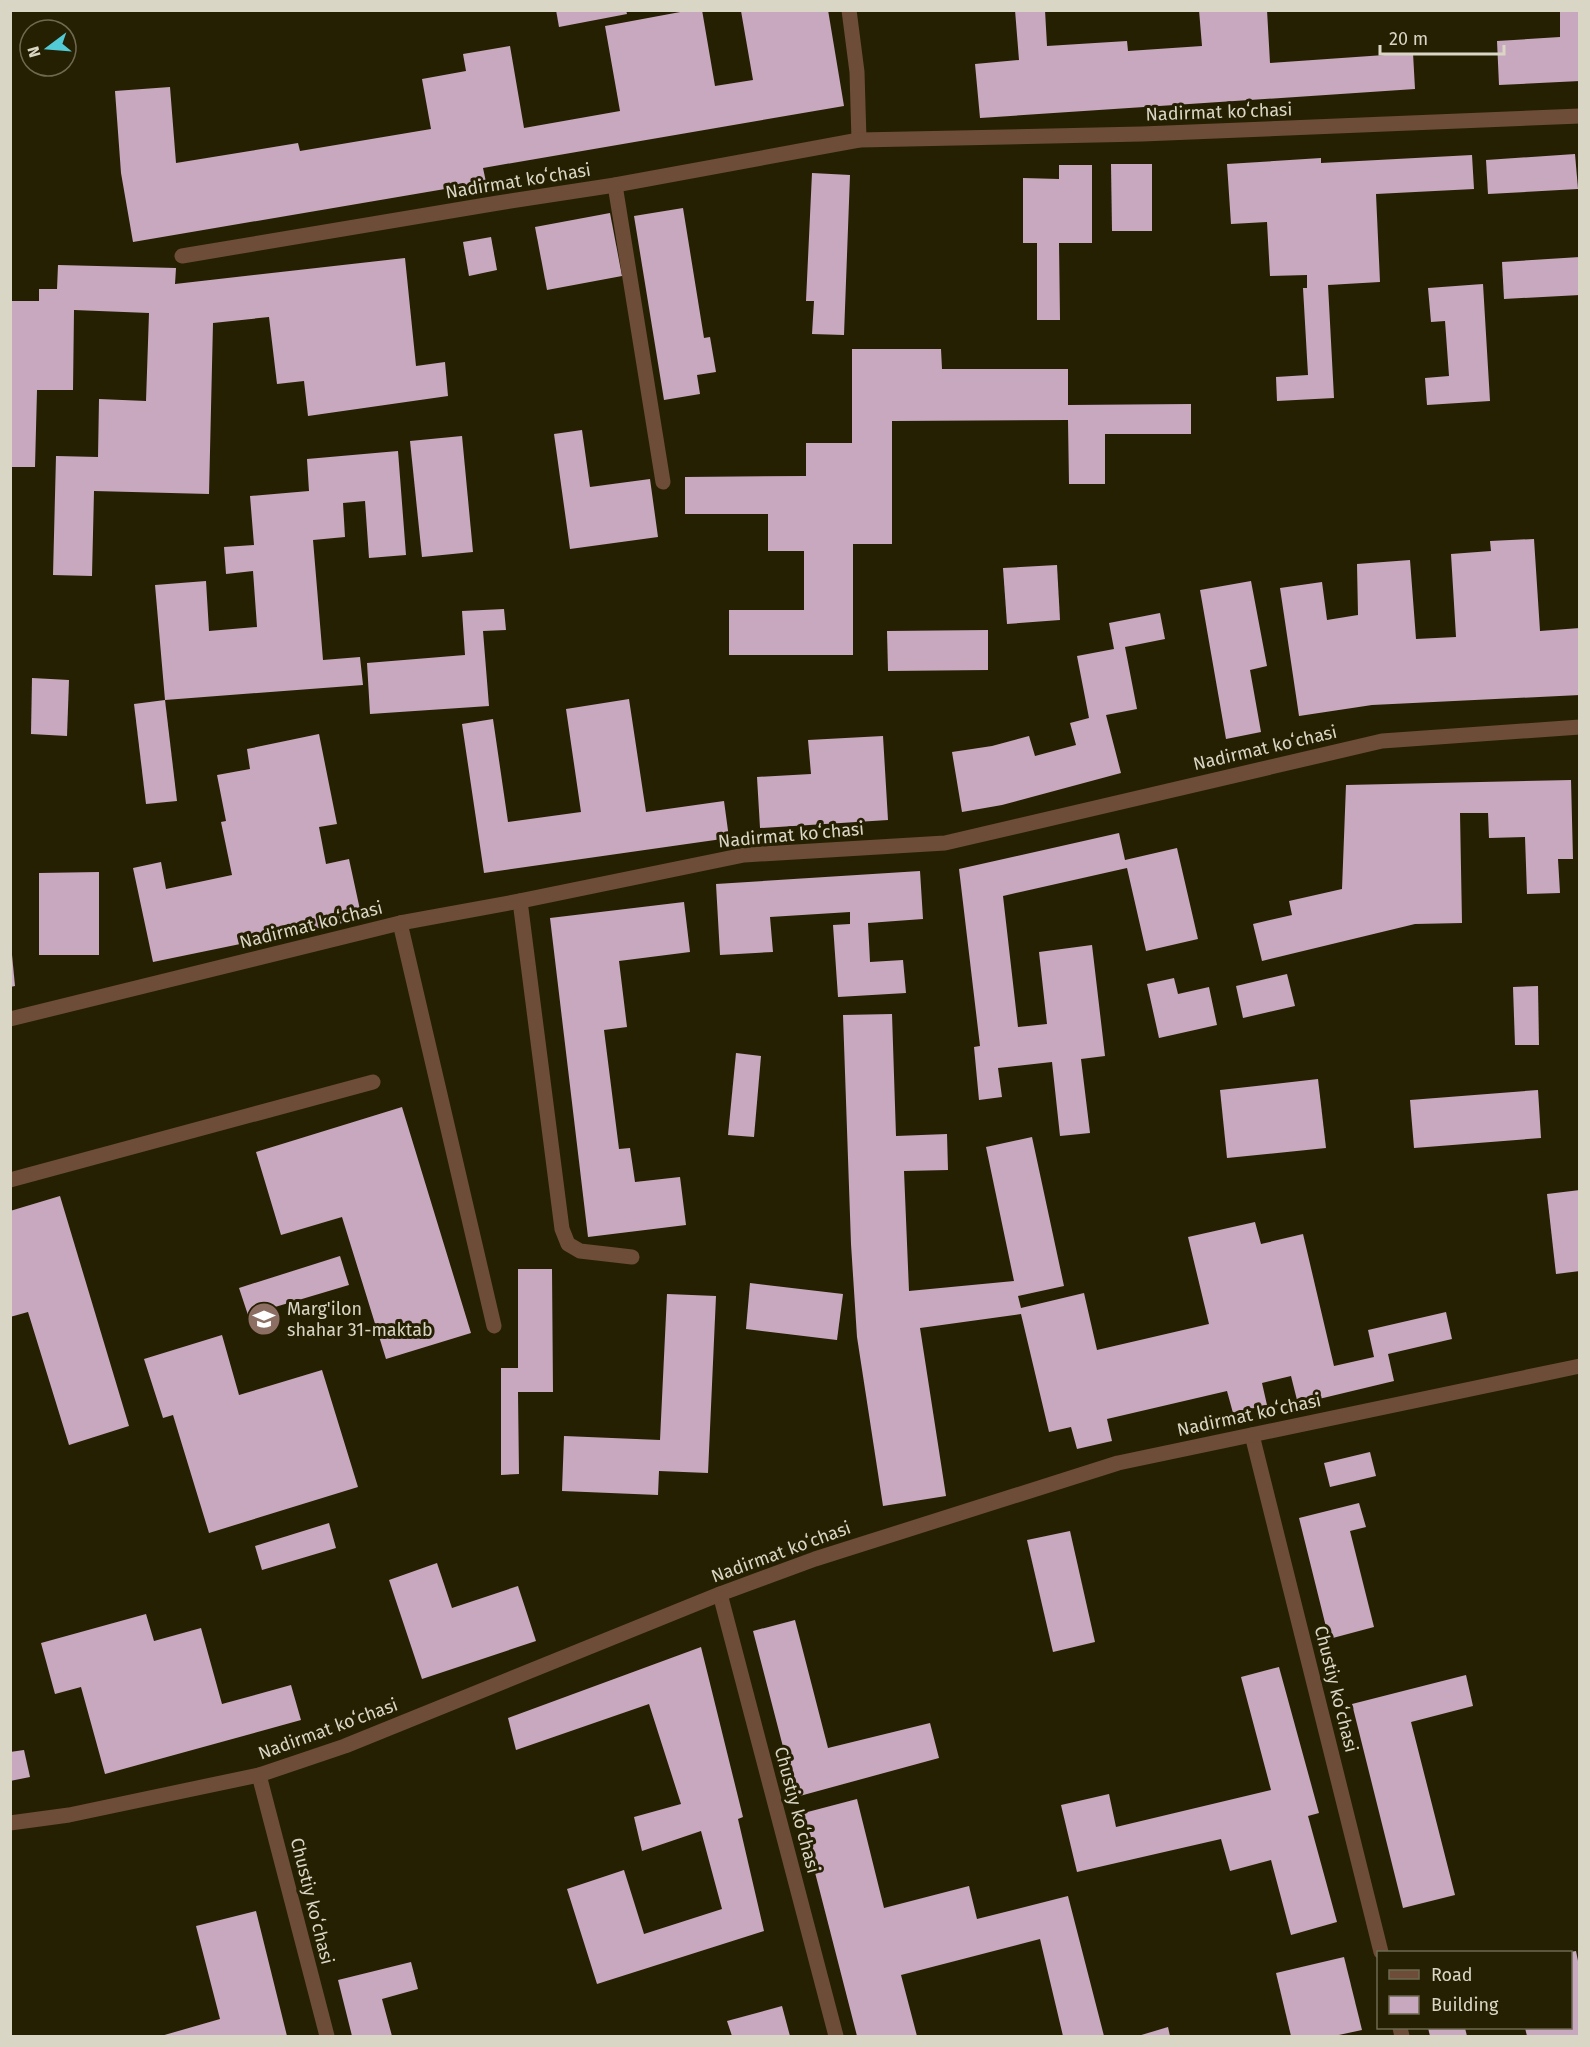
<svg xmlns="http://www.w3.org/2000/svg" width="1590" height="2047" font-family="'Fira Sans',sans-serif">
<style>
.building{fill:#c8a8be}
.lines{fill:none;stroke-linecap:round;stroke-linejoin:round}
.lane{stroke:#6d4d38;stroke-width:15}
.street{stroke:#6d4d38;stroke-width:15}
.labels{text-anchor:middle;stroke-width:6;stroke-linejoin:round;paint-order:stroke}
.street-label{font-size:18px;fill:#d9d6c5;stroke:#262003}
.poi-label{font-size:18px;fill:#d9d6c5;stroke:#262003;text-anchor:start}
</style>
<rect width="100%" height="100%" fill="#262003"/>
<g class="building">
<path d="M556,10H626L627,14L559,27Z"/>
<path d="M691,10H702L715,86L753,80L741,11L828,10L844,106L483,168L486,182L133,242L121,173L115,91L170,87L176,163L298,143L300,151L431,129L422,79L466,71L463,54L510,46L524,128L620,111L605,26Z"/>
<path d="M1015,10H1045L1047,46L1127,41L1128,51L1202,46L1199,10H1267L1270,63L1413,53L1415,89L980,118L975,64L1019,60Z"/>
<path d="M1580,11V81L1499,85L1497,41L1560,37V12Z"/>
<path d="M1575,154L1578,189L1488,194L1486,160Z"/>
<path d="M1472,155L1474,189L1376,194L1380,282L1328,285L1334,398L1277,401L1276,377L1308,375L1303,288H1307V275L1270,276L1267,222L1231,224L1227,164L1321,158V163Z"/>
<path d="M1111,164H1152V231H1112Z"/>
<path d="M1059,165H1092V243H1059L1060,320H1037V243H1023V178L1059,179Z"/>
<path d="M812,173L850,175L844,335L812,334L814,301H806Z"/>
<path d="M683,208L704,338L710,337L716,372L697,375L700,394L664,400L634,216Z"/>
<path d="M610,213L622,276L547,290L535,227Z"/>
<path d="M491,237L497,270L469,276L463,242Z"/>
<path d="M1580,257V295L1504,299L1502,262Z"/>
<path d="M405,258L416,366L445,362L448,396L308,416L304,381L277,384L269,317L213,323L209,494L94,491L92,576L53,575L56,456L98,457L99,399L146,401L149,313L74,310L73,390H37L35,467H10V301H39V289H57L58,265L176,268L175,284Z"/>
<path d="M1483,284L1490,401L1427,405L1425,378L1449,376L1445,321L1431,322L1428,288Z"/>
<path d="M852,349H941L942,369H1068V405L1191,404V434H1105V484H1069L1068,420L892,421V544H853V655H729V610H804V551H768V514H685V477L806,476V443H852Z"/>
<path d="M582,430L590,487L650,479L658,537L570,549L554,434Z"/>
<path d="M462,436L473,552L422,557L410,441Z"/>
<path d="M398,451L406,555L369,558L365,501L343,503L345,537L313,540L323,660L360,657L363,685L165,700L155,585L206,581L209,631L257,627L253,571L226,574L224,547L254,545L250,496L309,491L307,459Z"/>
<path d="M1534,539L1540,631L1580,628V695L1372,705L1299,716L1280,588L1322,582L1327,620L1358,615L1357,564L1410,560L1416,639L1456,637L1451,554L1491,551L1490,541Z"/>
<path d="M1057,565L1060,620L1007,624L1003,568Z"/>
<path d="M1251,581L1267,666L1250,670L1261,732L1226,739L1200,590Z"/>
<path d="M504,609L506,630L483,631L489,706L370,714L367,663L465,655L462,611Z"/>
<path d="M1160,613L1165,639L1125,647L1137,709L1106,715L1121,773L1002,805L962,812L952,752L992,746L1029,736L1035,756L1076,745L1070,723L1089,718L1077,656L1114,649L1109,623Z"/>
<path d="M988,630V670L888,671L887,631Z"/>
<path d="M32,678L69,680L67,736L31,734Z"/>
<path d="M629,699L646,812L724,801L729,838L484,873L462,724L493,719L508,822L581,812L566,709Z"/>
<path d="M165,700L177,801L146,804L134,704Z"/>
<path d="M319,734L337,824L319,827L326,864L349,859L362,919L153,962L133,868L161,862L166,889L232,875L221,822L226,821L217,775L250,769L247,749Z"/>
<path d="M883,736L888,820L760,828L757,777L811,774L808,740Z"/>
<path d="M1571,780L1573,859H1558L1560,893L1527,894L1525,837L1489,838L1488,813H1460L1462,923L1415,924L1262,961L1253,924L1292,915L1289,901L1342,889L1346,785Z"/>
<path d="M1119,833L1125,860L1177,848L1198,939L1146,951L1127,868L1003,896L1018,1027L1047,1024L1039,952L1092,945L1105,1056L1081,1059L1090,1133L1060,1136L1052,1062L998,1068L1002,1097L979,1100L974,1047L980,1046L959,869Z"/>
<path d="M920,871L923,919L868,923L870,962L903,960L906,993L838,997L833,925L850,924V912L770,917L773,952L720,955L716,884Z"/>
<path d="M99,872V955H39V873Z"/>
<path d="M684,902L690,952L619,961L627,1027L604,1030L619,1149L630,1148L635,1182L680,1177L686,1225L588,1237L550,918Z"/>
<path d="M10,955H12L15,986L10,987Z"/>
<path d="M1287,974L1295,1006L1243,1018L1236,986Z"/>
<path d="M1174,978L1178,994L1209,987L1217,1025L1159,1038L1147,984Z"/>
<path d="M1538,986L1539,1045H1515L1513,987Z"/>
<path d="M892,1014L896,1136L947,1134L948,1170L904,1171L909,1291L1014,1281L986,1147L1032,1137L1064,1286L1018,1296L1021,1308L1084,1293L1097,1350L1209,1324L1188,1237L1255,1222L1261,1244L1303,1234L1334,1366L1374,1357L1368,1330L1446,1312L1452,1339L1388,1354L1394,1381L1298,1404L1291,1376L1262,1383L1267,1405L1233,1413L1227,1391L1107,1419L1112,1441L1077,1449L1071,1427L1049,1432L1021,1314L920,1328L946,1496L883,1506L857,1337L851,1244L843,1015Z"/>
<path d="M736,1053L761,1056L754,1137L728,1135Z"/>
<path d="M1318,1079L1326,1148L1227,1158L1220,1090Z"/>
<path d="M1538,1090L1541,1138L1414,1148L1410,1100Z"/>
<path d="M402,1107L471,1333L386,1359L342,1217L281,1235L256,1152Z"/>
<path d="M1580,1190V1271L1556,1274L1547,1194Z"/>
<path d="M60,1196L129,1426L69,1445L28,1312L10,1317V1211Z"/>
<path d="M340,1256L349,1285L248,1315L239,1288Z"/>
<path d="M518,1269H552L553,1392H518L519,1474L501,1475V1368H518Z"/>
<path d="M750,1283L843,1294L837,1340L746,1329Z"/>
<path d="M667,1294L716,1296L708,1473L659,1471L658,1495L562,1491L564,1436L660,1440Z"/>
<path d="M222,1335L239,1395L322,1370L358,1487L209,1533L173,1415L163,1418L144,1359Z"/>
<path d="M1370,1452L1376,1476L1330,1487L1324,1463Z"/>
<path d="M1359,1503L1366,1527L1350,1531L1374,1627L1329,1639L1299,1518Z"/>
<path d="M329,1523L336,1548L262,1570L255,1546Z"/>
<path d="M1070,1531L1095,1642L1053,1652L1027,1540Z"/>
<path d="M437,1563L452,1608L518,1586L536,1641L422,1679L389,1580Z"/>
<path d="M146,1614L154,1641L201,1628L222,1704L291,1685L301,1720L105,1774L81,1687L55,1694L41,1643Z"/>
<path d="M795,1620L828,1748L930,1723L939,1758L796,1797L753,1631Z"/>
<path d="M701,1647L743,1817L738,1819L764,1931L597,1984L567,1889L624,1870L644,1934L722,1909L701,1831L642,1851L634,1817L681,1804L649,1704L516,1750L508,1718Z"/>
<path d="M1279,1667L1319,1813L1308,1816L1337,1922L1291,1935L1271,1860L1230,1871L1221,1839L1077,1872L1061,1805L1109,1794L1116,1827L1271,1790L1241,1677Z"/>
<path d="M1466,1675L1473,1706L1411,1722L1455,1895L1403,1908L1352,1704Z"/>
<path d="M24,1750L30,1777L10,1781V1752Z"/>
<path d="M857,1799L884,1908L969,1886L977,1919L1068,1896L1104,2036H1063L1040,1939L901,1975L917,2036H857L800,1814Z"/>
<path d="M256,1911L287,2036H161L220,2019L196,1926Z"/>
<path d="M1576,1951L1580,1971V2036H1527L1525,2028H1570V1952Z"/>
<path d="M1344,1957L1362,2030L1334,2036H1291L1276,1973Z"/>
<path d="M411,1962L418,1989L382,1999L392,2036H352L338,1980Z"/>
<path d="M782,2006L790,2036H732L727,2021Z"/>
<path d="M1168,2027L1170,2036H1138Z"/>
<path d="M1428,2028H1465L1467,2036H1430Z"/>
</g>
<g class="lines">
<g class="lane">
<path d="M615,185L663,482"/>
<path d="M520,901L562,1229L568,1244L580,1251L632,1257"/>
<path d="M400,923L494,1326"/>
<path d="M10,1180L373,1082"/>
</g>
<g class="street">
<path d="M849,10L857,72L859,140"/>
<path d="M182,256L498,203L615,185L859,140L1142,134L1580,116"/>
<path d="M10,1019L400,923L520,901L744,855L945,843L1382,741L1580,727"/>
<path d="M1252,1435L1381,1952"/>
<path d="M720,1594L836,2036"/>
<path d="M259,1775L327,2036"/>
<path d="M10,1823L69,1815L259,1775L345,1746L720,1594L815,1559L1118,1463L1580,1366"/>
<path d="M1400,2028L1402,2036"/>
</g>
</g>
<defs>
<g id="school-disc" transform="scale(1.725)"><circle r="9.5" fill="#8d6e63" stroke="#262003"/><path d="M0-5L7-2L0 1L-7-2ZM-4 1L0 2.5L4 1V4Q0 6-4 4Z" fill="#fff"/></g>
</defs>
<g fill-rule="evenodd">
<use href="#school-disc" x="264" y="1319"/>
</g>
<g class="labels">
<g class="street-label">
<text transform="translate(1219 112) rotate(-2)" y="6">Nadirmat koʻchasi</text>
<text transform="translate(518 181) rotate(-9)" y="6">Nadirmat koʻchasi</text>
<text transform="translate(1265 748) rotate(-13)" y="6">Nadirmat koʻchasi</text>
<text transform="translate(791 835) rotate(-5)" y="6">Nadirmat koʻchasi</text>
<text transform="translate(311 925) rotate(-14)" y="6">Nadirmat koʻchasi</text>
<text transform="translate(1249 1415) rotate(-12)" y="6">Nadirmat koʻchasi</text>
<text transform="translate(781 1552) rotate(-20)" y="6">Nadirmat koʻchasi</text>
<text transform="translate(1336 1689) rotate(76)" y="6">Chustiy koʻchasi</text>
<text transform="translate(328 1729) rotate(-20)" y="6">Nadirmat koʻchasi</text>
<text transform="translate(797 1810) rotate(75)" y="6">Chustiy koʻchasi</text>
<text transform="translate(312 1901) rotate(76)" y="6">Chustiy koʻchasi</text>
</g>
<g class="poi-label">
<text x="287" y="1315">Marg'ilon<tspan x="287" dy="21">shahar 31-maktab</tspan></text>
</g>
</g>
<rect width="1590" height="2047" fill="none" stroke="#d9d6c5" stroke-width="24"/>
<rect x="1377" y="1951" width="195" height="78" fill="#262003" stroke="#6e6951" stroke-width="1.5"/>
<rect x="1389" y="1970" width="30" height="9" fill="#6d4d38" stroke="#6e6951" stroke-width="1.5"/>
<text x="1431" y="1981" font-size="18" fill="#d9d6c5">Road</text>
<rect x="1389" y="1996" width="30" height="18" fill="#c8a8be" stroke="#6e6951" stroke-width="1.5"/>
<text x="1431" y="2011" font-size="18" fill="#d9d6c5">Building</text>
<g transform="translate(48 48) rotate(254)"><circle r="28" fill="#262003" stroke="#6e6951" stroke-width="1.5"/>
<path d="M0-4.5L10 22L0 15L-10 22Z" fill="#52cbd7"/>
<text y="-9" font-size="16" font-weight="bold" text-anchor="middle" fill="#d9d6c5">N</text>
</g>
<path d="M1380 45v9h124v-9" fill="none" stroke="#d9d6c5" stroke-width="3"/>
<text x="1389" y="45" font-size="18" fill="#d9d6c5" stroke="#262003" stroke-width="4.5" paint-order="stroke">20 m</text>
</svg>
